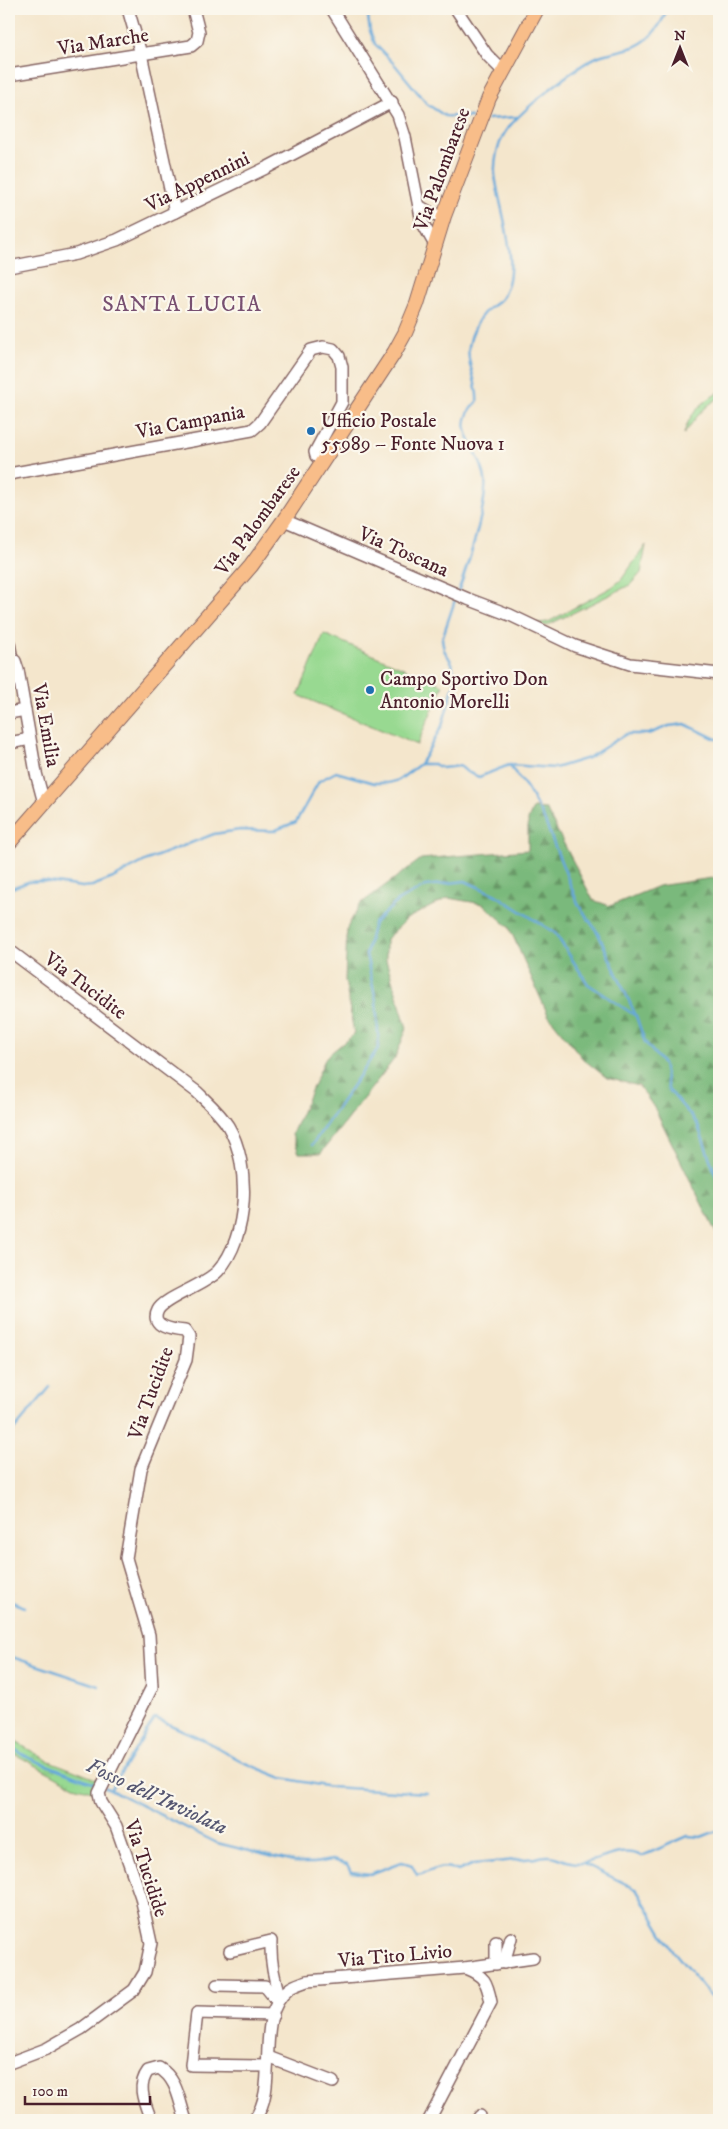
<svg xmlns="http://www.w3.org/2000/svg" width="728" height="2129" font-family="'IM FELL DW Pica',serif">
<style>
.grass{fill:url(#grass-tufts);stroke:#717c5e}
.forest{fill:url(#forest-firs);stroke:#626c53}
.pitch{fill:#98d991;stroke:#717c5e}
.lines{fill:none;stroke-linecap:round;stroke-linejoin:round}
.stream{stroke:#66a8da;stroke-width:2.5}
.minor-casing{stroke:#866563;stroke-width:14}
.major-casing{stroke:#866563;stroke-width:16}
.minor{stroke:#fff;stroke-width:11}
.major{stroke:#f8bd89;stroke-width:14}
.poi-dot{fill:#1f6fb2;stroke:#fbf7ec;stroke-width:2}
.labels{text-anchor:middle;stroke-width:4.5;stroke-linejoin:round;paint-order:stroke}
.street-label{font-size:20px;fill:#4a1f2b;stroke:#fbf7ec}
.poi-label{font-size:20px;fill:#4a1f2b;stroke:#fbf7ec;text-anchor:start}
.water-label{font-size:21px;font-style:italic;fill:#555671;stroke:#fbf7ec}
.quarter-label{font-size:22px;letter-spacing:1px;fill:#785071;stroke:#fbf7ec}
</style>
<defs>
<pattern id="grass-tufts" width="24" height="20" patternUnits="userSpaceOnUse" patternTransform="scale(1.25)"><rect width="24" height="20" fill="#98d991"/><path d="M3 7l-1-3M5 7V3M7 7l1-3M15 17l-1-3M17 17v-4M19 17l1-3" fill="none" stroke="#84ba7d"/></pattern>
<pattern id="forest-firs" width="22" height="20" patternUnits="userSpaceOnUse" patternTransform="scale(1.25)"><rect width="22" height="20" fill="#7ab97b"/><path d="M5 1l3.5 6h-7zM16 11l3.5 6h-7z" fill="#669665"/></pattern>
</defs>
<rect width="100%" height="100%" fill="#fbf7ec"/>
<filter id="ink" filterUnits="userSpaceOnUse"><feTurbulence type="fractalNoise" baseFrequency=".02" numOctaves="2"/><feDisplacementMap in="SourceGraphic" scale="10" xChannelSelector="R" yChannelSelector="G"/><feConvolveMatrix kernelMatrix="1 2 1 2 8 2 1 2 1" color-interpolation-filters="sRGB"/></filter>
<filter id="wash" filterUnits="userSpaceOnUse"><feTurbulence type="fractalNoise" baseFrequency=".0096" numOctaves="4" result="noise"/><feDisplacementMap in="SourceGraphic" scale="20" xChannelSelector="R" yChannelSelector="G"/><feGaussianBlur stdDeviation="1.12" result="paint"/><feColorMatrix in="noise" values="0 0 0 0 0 0 0 0 0 0 0 0 0 0 0 0 0 1.4 0 .05"/><feComposite in="paint" operator="in"/></filter>
<g filter="url(#wash)">
<rect width="100%" height="100%" fill="#f4e6cc"/>
<g class="grass">
<path d="M719,392V398C704,406 694,420 684,434C688,414 703,402 719,392Z"/>
<path d="M646,545L641,573L630,585L546,626L537,623L548,622L612,587L621,580Z"/>
<path d="M9,1738L47,1760L101,1781L95,1792L74,1786L9,1751Z"/>
</g>
<path class="forest" d="M533,808L546,809L593,900L610,906L658,886L719,877V1239L655,1109L639,1086L607,1078L583,1059L548,1015L509,927L483,904L448,898L408,918L386,939V960L407,1028L395,1058L321,1153H299L292,1134L326,1057L354,1034L345,980L347,928L360,904L421,859L528,850V820Z"/>
<path class="pitch" d="M324,634L443,685L417,745L298,695Z"/>
<g class="lines">
<g class="stream">
<path d="M367,9L370,31L375,44L396,66L427,104L445,116L471,117"/>
<path d="M488,119L517,117"/>
<path d="M458,592C467,568 488,502 485,479C482,450 448,428 477,402C479,383 466,366 469,346C471,334 478,317 488,309C494,304 501,302 504,294C521,263 499,208 495,175C494,160 497,147 504,134C516,114 577,65 599,56C610,52 624,51 636,46C651,39 662,24 667,9"/>
<path d="M420,764H434L442,768L460,766L467,772L479,777L509,765L555,768L588,758L626,734H648L669,726L685,724L716,739H719"/>
<path d="M509,765L527,788L544,819L578,904L598,933L636,1016L645,1042L663,1064L668,1089L697,1123L719,1184"/>
<path d="M9,889L28,882L42,881L82,887L92,886L113,878L147,860L214,834L240,830L273,831L296,822L319,781L336,772L374,783H388L399,780L420,764L425,756L442,726L455,681L452,663L444,650L442,639L456,597"/>
<path d="M312,1145L379,1047L376,1001L366,954L374,923L399,900L426,886L465,881L496,895L555,933L588,984L636,1016"/>
<path d="M9,1436L50,1387"/>
<path d="M9,1601L25,1607"/>
<path d="M9,1656L99,1686"/>
<path d="M9,1746L31,1759L100,1785"/>
<path d="M105,1787L217,1843L298,1863H314L332,1860L347,1864L351,1872L370,1874L402,1862L412,1865L417,1875C435,1872 439,1862 458,1871L474,1864L536,1858C556,1851 563,1864 581,1863C603,1861 620,1846 642,1856L688,1836L701,1837L719,1830"/>
<path d="M111,1789L155,1718L202,1739L245,1763L282,1778L331,1787L427,1793"/>
<path d="M583,1863L636,1889L671,1948L719,2007"/>
</g>
</g>
</g>
<g filter="url(#ink)">
<g class="lines">
<g class="minor-casing">
<g id="minor">
<path d="M128,9L141,54L175,212"/>
<path d="M332,9L398,115L405,137L422,222L435,245"/>
<path d="M456,9L487,55L502,70"/>
<path d="M9,75L191,46L197,41L199,32L193,9"/>
<path d="M419,206L433,214L444,216"/>
<path d="M9,267L76,254L117,240L268,167L392,102"/>
<path d="M9,474L252,430L260,423L311,350L323,347L333,349L339,356L342,367V402L315,452L316,456L323,461"/>
<path d="M284,520L468,599L510,615L575,646L630,664L719,674"/>
<path d="M9,643L12,659"/>
<path d="M9,658L15,661L18,670L36,773L44,803"/>
<path d="M9,713L25,710"/>
<path d="M9,743L25,740L29,737"/>
<path d="M9,950L197,1092C207,1102 220,1113 228,1126C251,1164 249,1237 218,1271C204,1286 165,1297 158,1310C149,1327 174,1330 185,1331L189,1337L186,1360L141,1469L126,1558L149,1635L152,1687L99,1793L101,1802L116,1826L141,1897L151,1943L145,1972L134,1990L81,2029L46,2049L9,2063"/>
<path d="M496,1942V1964"/>
<path d="M230,1951L271,1941C270,1961 274,1979 280,1998"/>
<path d="M504,1963L511,1938"/>
<path d="M465,1968L533,1958"/>
<path d="M217,1985L265,1986L277,2001"/>
<path d="M268,2057L333,2082"/>
<path d="M267,2066L191,2065L197,2013L273,2015"/>
<path d="M151,2120C145,2103 136,2087 148,2071L159,2068C178,2079 179,2102 186,2120"/>
<path d="M254,2120C281,2086 252,2017 289,1989C294,1985 302,1983 307,1981L465,1968C485,1976 487,1982 491,2002L429,2120"/>
<path d="M477,2120L480,2116"/>
</g>
</g>
<g class="major-casing">
<path id="major" d="M9,843L251,566L284,520L394,353L405,333L417,304L444,216L489,98L537,9"/>
</g>
<use href="#minor" class="minor"/>
<use href="#major" class="major"/>
</g>
</g>
<g class="poi-dot">
<circle cx="311" cy="431" r="5"/>
<circle cx="370" cy="690" r="5"/>
</g>
<g class="labels">
<g class="street-label">
<text transform="translate(103 41) rotate(-9)" y="7">Via Marche</text>
<text transform="translate(441 169) rotate(-70)" y="7">Via Palombarese</text>
<text transform="translate(197 181) rotate(-26)" y="7">Via Appennini</text>
<text transform="translate(190 421) rotate(-11)" y="7">Via Campania</text>
<text transform="translate(257 520) rotate(-54)" y="7">Via Palombarese</text>
<text transform="translate(404 551) rotate(24)" y="7">Via Toscana</text>
<text transform="translate(47 725) rotate(80)" y="7">Via Emilia</text>
<text transform="translate(86 985) rotate(37)" y="7">Via Tucidite</text>
<text transform="translate(150 1393) rotate(-70)" y="7">Via Tucidite</text>
<text transform="translate(147 1868) rotate(72)" y="7">Via Tucidide</text>
<text transform="translate(395 1955) rotate(-5)" y="7">Via Tito Livio</text>
</g>
<g class="poi-label">
<text x="321" y="427">Ufficio Postale<tspan x="321" dy="23">55989 – Fonte Nuova 1</tspan></text>
<text x="380" y="685">Campo Sportivo Don<tspan x="380" dy="23">Antonio Morelli</tspan></text>
</g>
<g class="water-label">
<text transform="translate(157 1796) rotate(25)" y="7">Fosso dell'Inviolata</text>
</g>
<g class="quarter-label">
<text x="182" y="311">SANTA LUCIA</text>
</g>
</g>
<rect width="728" height="2129" fill="none" stroke="#fbf7ec" stroke-width="30"/>
<g transform="translate(680 48)" stroke="#fbf7ec" stroke-width="4" paint-order="stroke">
<path d="M0-4L9 19L0 12L-9 19Z" fill="#4a1f2b"/>
<text y="-8" font-size="14" font-weight="bold" text-anchor="middle" fill="#4a1f2b">N</text>
</g>
<path d="M25 2096v8h125v-8" fill="none" stroke="#4a1f2b" stroke-width="2.5"/>
<text x="32" y="2096" font-size="15" fill="#4a1f2b" stroke="#fbf7ec" stroke-width="4" paint-order="stroke">100 m</text>
</svg>
